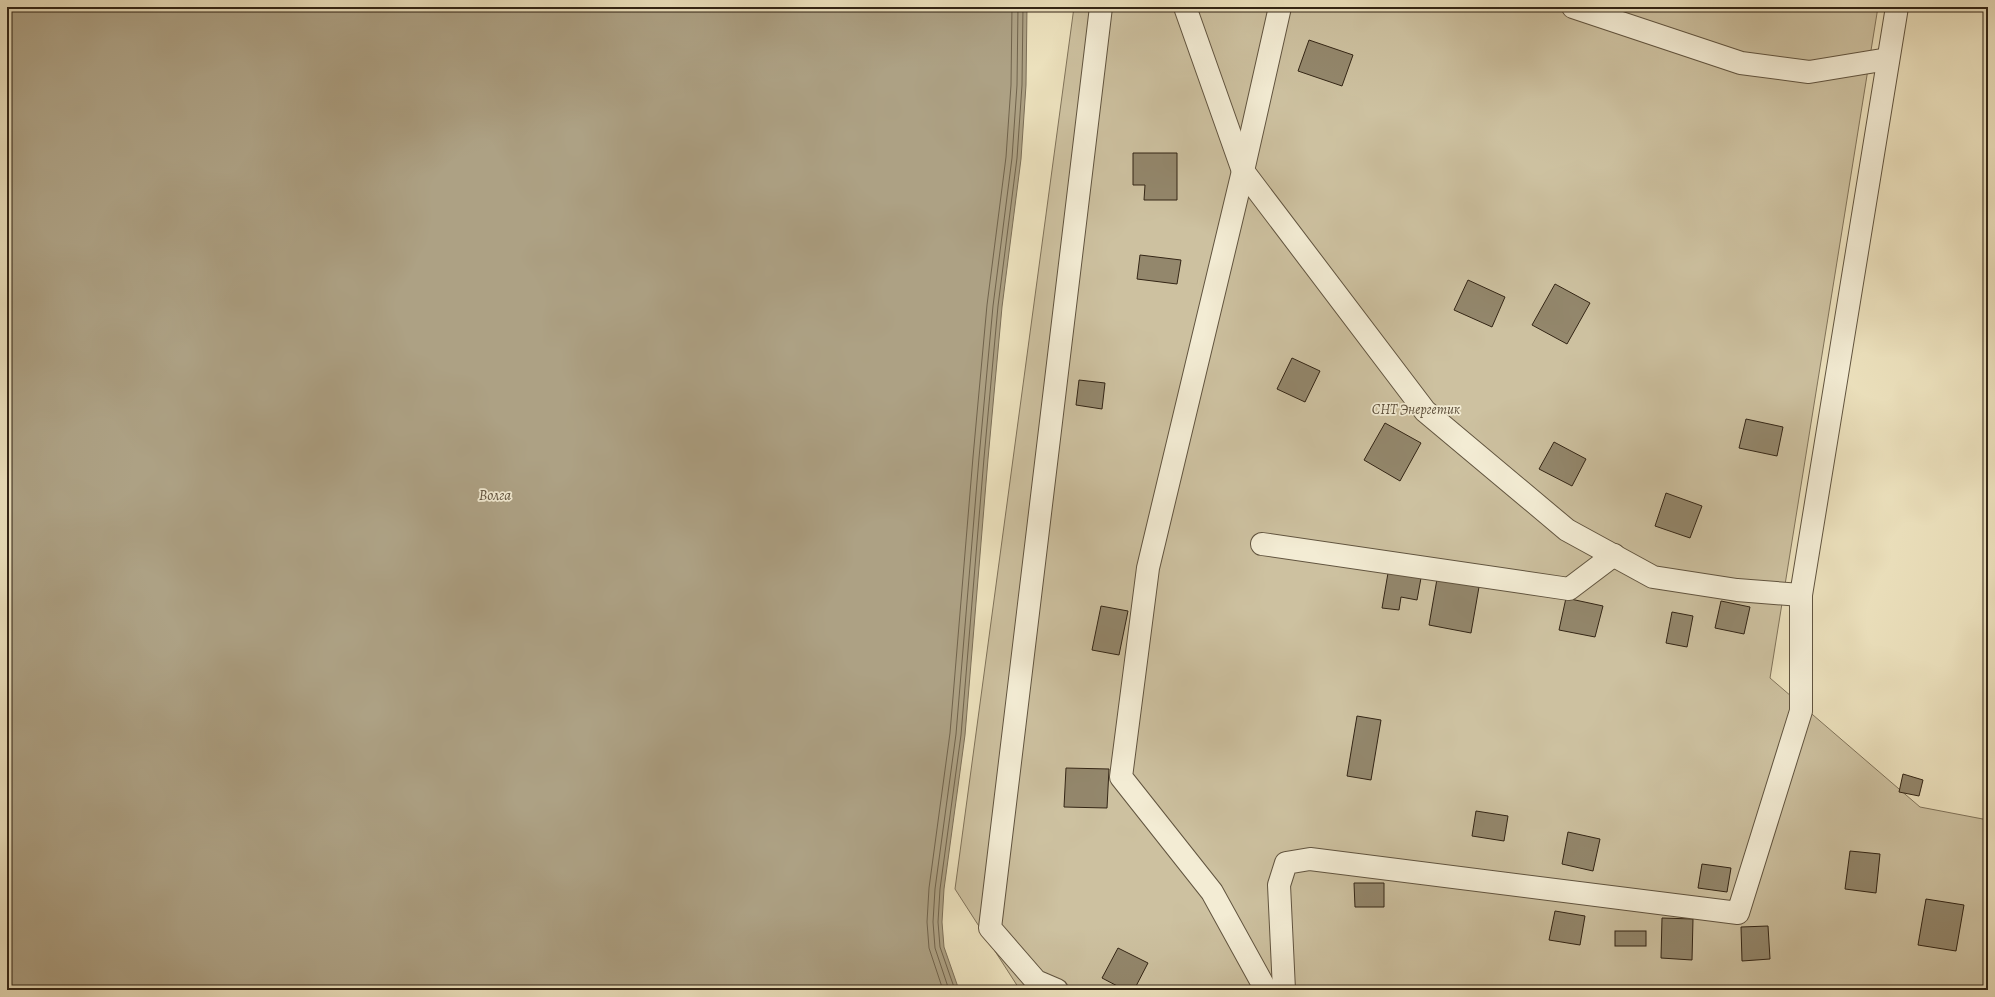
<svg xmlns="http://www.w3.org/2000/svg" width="1995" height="997" font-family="Alegreya,serif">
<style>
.green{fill:#cdc1a0;stroke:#80735a}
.water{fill:#ada184;stroke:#7c6f58}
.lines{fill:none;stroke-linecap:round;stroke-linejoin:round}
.shore{stroke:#70634c;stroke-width:1}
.building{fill:#93876c;stroke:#332515}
.minor-casing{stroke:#61543f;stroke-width:24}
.minor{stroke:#f3ecd4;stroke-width:22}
.labels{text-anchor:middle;stroke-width:3.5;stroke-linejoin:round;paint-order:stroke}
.park-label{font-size:14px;font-style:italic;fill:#5a4c38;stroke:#f3ecd4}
.water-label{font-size:15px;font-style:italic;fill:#5e503c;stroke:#f3ecd4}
</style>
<rect width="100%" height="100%" fill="#ece1bd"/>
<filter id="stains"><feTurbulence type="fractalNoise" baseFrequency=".005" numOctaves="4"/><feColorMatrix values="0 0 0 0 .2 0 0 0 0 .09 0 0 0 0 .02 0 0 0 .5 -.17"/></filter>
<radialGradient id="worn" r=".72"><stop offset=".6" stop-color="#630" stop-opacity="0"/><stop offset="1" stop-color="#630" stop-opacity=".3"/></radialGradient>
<path class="green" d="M1074,7H1878L1770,678L1920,807L1988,820V990H1020L955,889Z"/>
<path class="water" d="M7,7H1027L1026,85L1021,159L1002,307L988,459L965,735L944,889L942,922L944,947L959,990H7Z"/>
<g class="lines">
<g class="shore">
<path d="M943,990L929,948L927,922L929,888L950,733L973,457L987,305L1006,157L1011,85L1012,7"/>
<path d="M949,990L935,948L933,922L935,889L956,734L979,458L993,306L1012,158L1017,85L1018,7"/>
<path d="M955,990L940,947L938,922L940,889L961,735L984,458L998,306L1017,158L1022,85L1023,7"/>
</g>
</g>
<g class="building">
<path d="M1309,40L1353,55L1342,86L1298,71Z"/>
<path d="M1133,153H1177V200H1144L1145,185H1133Z"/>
<path d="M1140,255L1181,260L1177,284L1137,279Z"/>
<path d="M1468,280L1505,297L1492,327L1454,310Z"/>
<path d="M1555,284L1590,303L1567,344L1532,325Z"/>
<path d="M1292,358L1320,371L1305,402L1277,389Z"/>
<path d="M1079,380L1105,383L1102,409L1076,405Z"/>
<path d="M1746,419L1783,427L1777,456L1739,448Z"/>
<path d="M1385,423L1421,443L1400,481L1364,460Z"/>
<path d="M1554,442L1586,459L1572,486L1539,469Z"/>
<path d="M1666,493L1702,506L1690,538L1655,526Z"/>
<path d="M1388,573L1421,578L1417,600L1401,597L1399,610L1382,608Z"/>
<path d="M1437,579L1479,587L1471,633L1429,625Z"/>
<path d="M1566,598L1603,606L1595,637L1559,630Z"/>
<path d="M1721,601L1750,607L1744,634L1715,628Z"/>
<path d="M1101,606L1128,611L1119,655L1092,650Z"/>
<path d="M1672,612L1693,616L1687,647L1666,643Z"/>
<path d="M1357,716L1381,720L1371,780L1347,776Z"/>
<path d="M1066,768L1109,769L1107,808L1064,807Z"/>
<path d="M1903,774L1923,780L1919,796L1899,792Z"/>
<path d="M1476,811L1508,816L1504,841L1472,836Z"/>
<path d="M1568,832L1600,839L1593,871L1562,864Z"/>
<path d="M1850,851L1880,854L1876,893L1845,889Z"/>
<path d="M1702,864L1731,868L1727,892L1698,888Z"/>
<path d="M1354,883H1384V907H1355Z"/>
<path d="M1926,899L1964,905L1956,951L1918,945Z"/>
<path d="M1555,911L1585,916L1580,945L1549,940Z"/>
<path d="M1662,918L1693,919L1692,960L1661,958Z"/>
<path d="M1768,926L1770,959L1742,961L1741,927Z"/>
<rect x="1615" y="931" width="31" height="15"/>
<path d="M1118,948L1148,963L1134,990H1125L1102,978Z"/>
</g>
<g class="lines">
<g class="minor-casing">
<g id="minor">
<path d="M1185,7L1243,171L1425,411L1567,530L1653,577L1737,590L1801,595"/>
<path d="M1573,7L1741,63L1809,72L1888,59"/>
<path d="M1262,544L1569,589L1614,555"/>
<path d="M1057,990L1036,981L990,928L1101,7"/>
<path d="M1266,990L1212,892L1121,777L1148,568L1243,171L1280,7"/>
<path d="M1284,990L1279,885L1286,863L1310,859L1738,913L1801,711V595L1897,7"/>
</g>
</g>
<use href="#minor" class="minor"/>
</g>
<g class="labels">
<g class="park-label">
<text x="1416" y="414">СНТ Энергетик</text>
</g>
<g class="water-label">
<text x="495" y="500">Волга</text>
</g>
</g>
<rect width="1995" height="997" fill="none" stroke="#ece1bd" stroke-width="24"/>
<rect x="8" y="8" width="1979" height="981" fill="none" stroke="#332515" stroke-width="2"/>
<rect x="12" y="12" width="1971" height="973" fill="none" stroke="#332515"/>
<rect width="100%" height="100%" filter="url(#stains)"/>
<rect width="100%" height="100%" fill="url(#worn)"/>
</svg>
